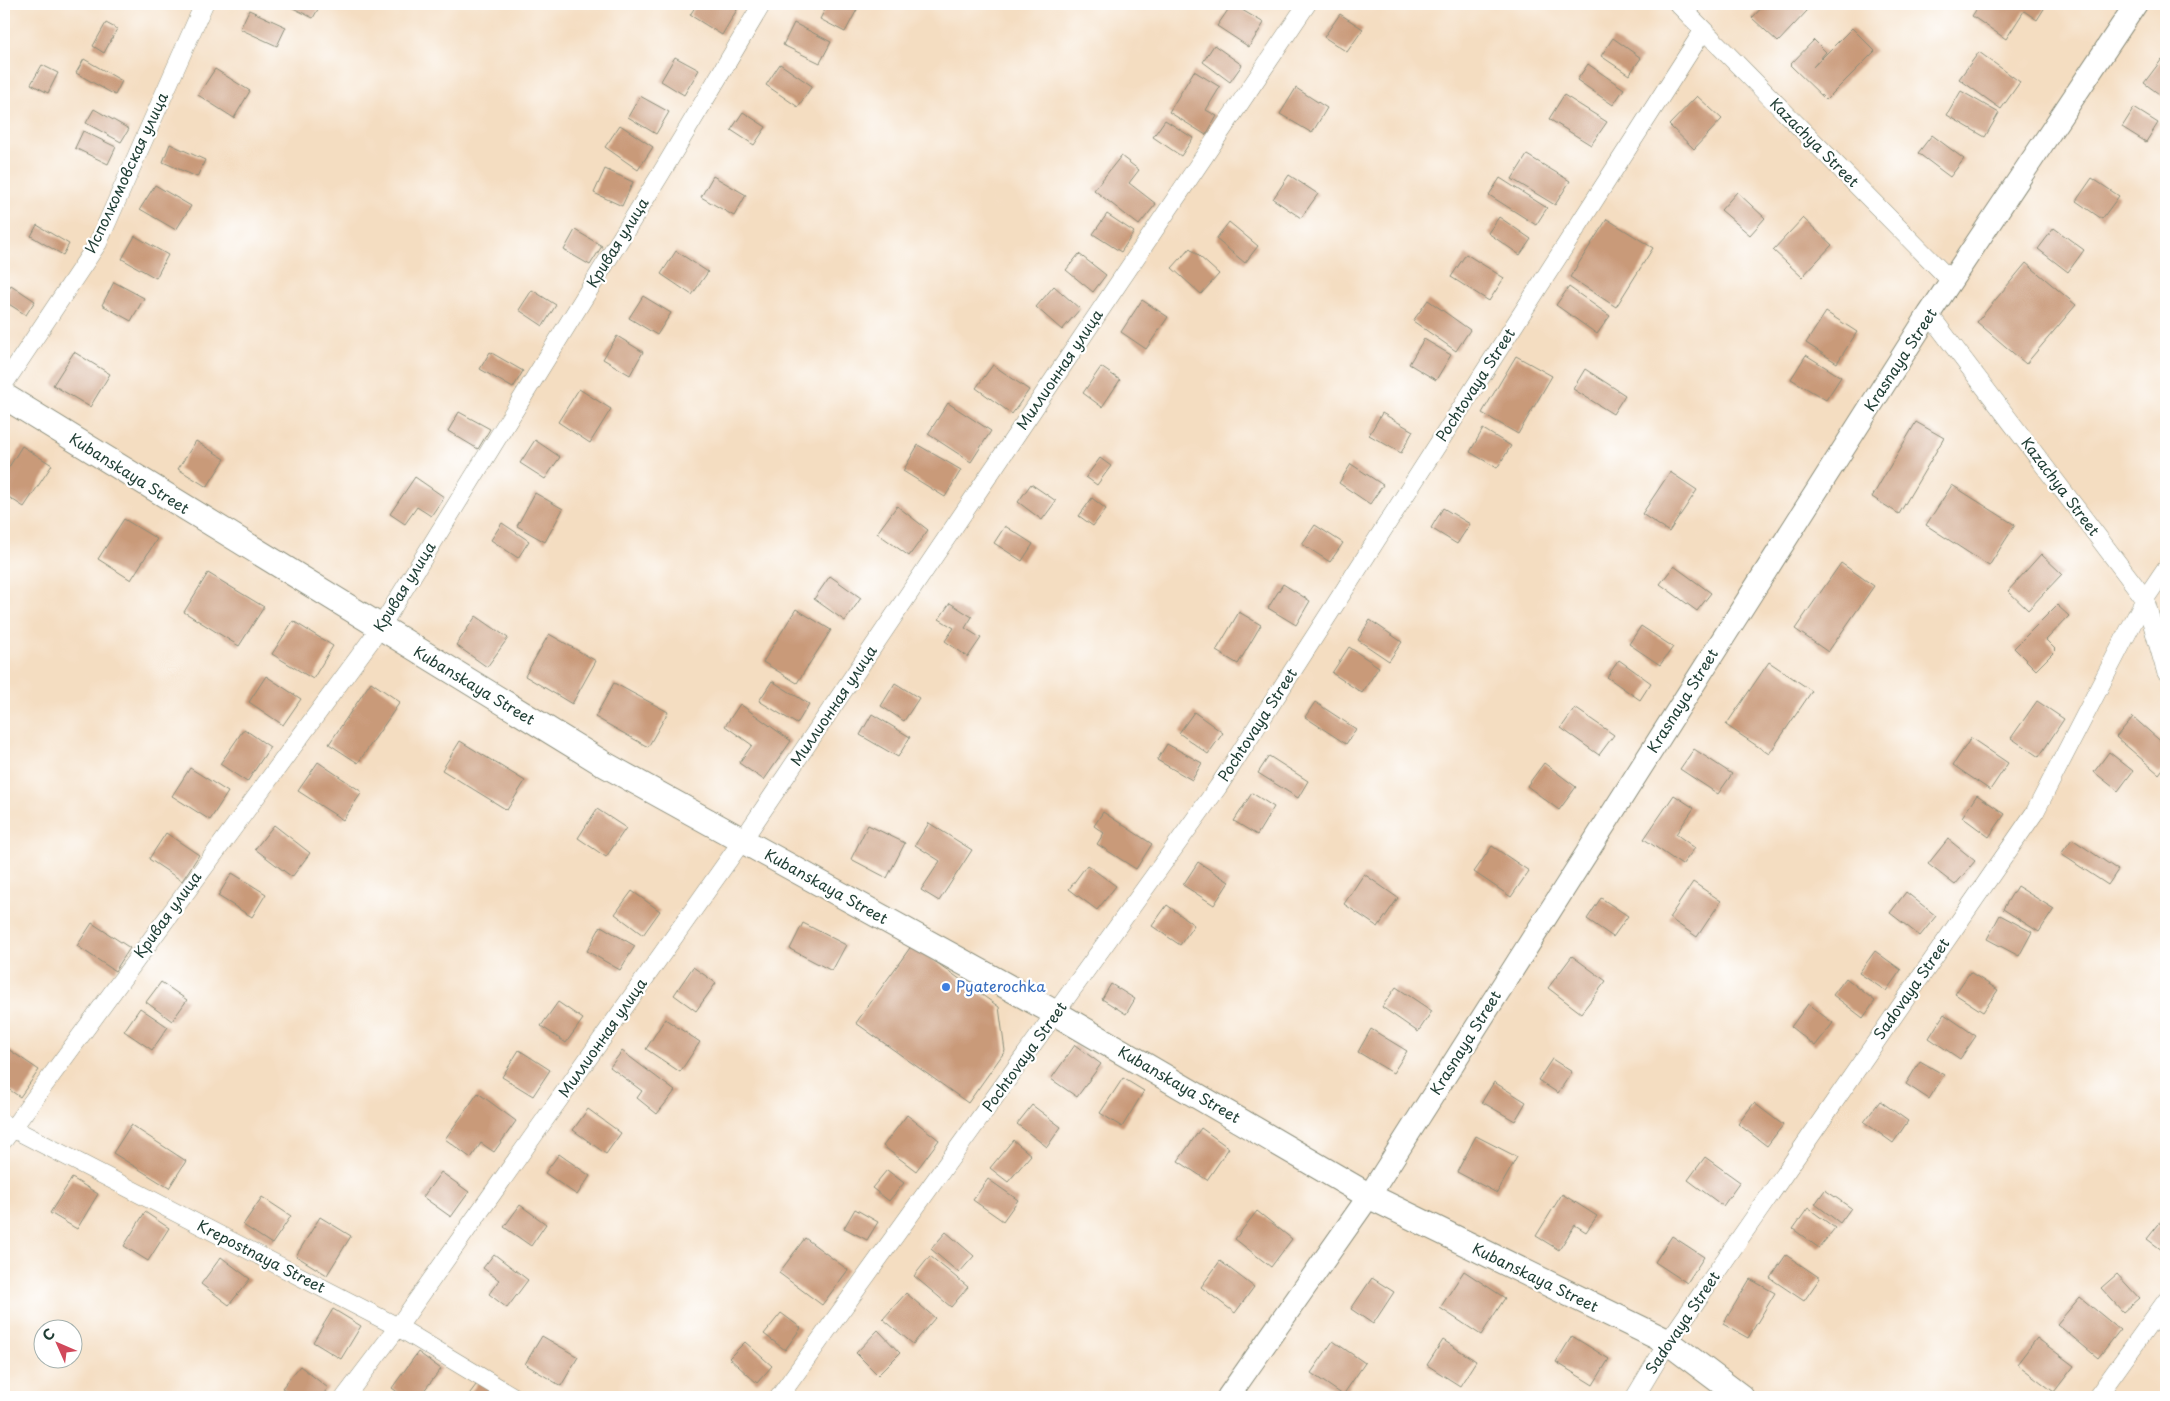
<svg xmlns="http://www.w3.org/2000/svg" width="2170" height="1401" font-family="'Playpen Sans',sans-serif">
<style>
.building{fill:#c99a79}
.lines{fill:none;stroke-linecap:round;stroke-linejoin:round}
.minor-casing{stroke:#8a8d7a;stroke-width:19}
.tertiary-casing{stroke:#8a8d7a;stroke-width:24}
.secondary-casing{stroke:#8a8d7a;stroke-width:27}
.minor{stroke:#fff;stroke-width:18}
.tertiary{stroke:#fff;stroke-width:22}
.secondary{stroke:#fff;stroke-width:25}
.shop-dot{fill:#3f7fe0;stroke:#fff;stroke-width:2}
.labels{text-anchor:middle;stroke-width:4.5;stroke-linejoin:round;paint-order:stroke}
.street-label{font-size:15px;fill:#1f3d34;stroke:#fff}
.shop-label{font-size:15px;fill:#366cbe;stroke:#fff;text-anchor:start}
</style>
<rect width="100%" height="100%" fill="#fff"/>
<filter id="ink" filterUnits="userSpaceOnUse"><feTurbulence type="fractalNoise" baseFrequency=".02" numOctaves="2"/><feDisplacementMap in="SourceGraphic" scale="10" xChannelSelector="R" yChannelSelector="G"/><feConvolveMatrix kernelMatrix="1 2 1 2 8 2 1 2 1" color-interpolation-filters="sRGB"/></filter>
<filter id="wash" filterUnits="userSpaceOnUse"><feTurbulence type="fractalNoise" baseFrequency=".0096" numOctaves="4" result="noise"/><feDisplacementMap in="SourceGraphic" scale="20" xChannelSelector="R" yChannelSelector="G"/><feGaussianBlur stdDeviation="1.12" result="paint"/><feColorMatrix in="noise" values="0 0 0 0 0 0 0 0 0 0 0 0 0 0 0 0 0 1.4 0 .05"/><feComposite in="paint" operator="in"/></filter>
<g filter="url(#wash)">
<rect width="100%" height="100%" fill="#f4ddc1"/>
<g id="blocks">
<g class="building">
<path d="M285,4H321L313,18Z"/>
<path d="M697,4H731L738,8L722,35L690,15Z"/>
<path d="M828,4H860L845,32L820,19Z"/>
<path d="M1232,4L1264,23L1249,47L1217,26Z"/>
<path d="M1765,4H1798L1807,11L1778,42L1752,18Z"/>
<path d="M1980,4H2047L2037,20L2024,11L2006,39L1972,16Z"/>
<path d="M249,10L286,27L277,46L240,29Z"/>
<path d="M1340,14L1363,29L1347,52L1324,37Z"/>
<path d="M106,23L117,29L104,53L93,46Z"/>
<path d="M794,23L831,42L820,63L783,45Z"/>
<path d="M1852,28L1875,51L1826,100L1790,65L1814,40L1826,52L1813,67Z"/>
<path d="M1613,38L1641,58L1629,75L1601,56Z"/>
<path d="M1214,45L1242,65L1230,82L1203,62Z"/>
<path d="M1979,52L2020,82L2001,109L1959,79Z"/>
<path d="M675,57L699,70L684,95L661,81Z"/>
<path d="M84,59L122,81L115,95L76,73Z"/>
<path d="M2162,59L2166,62V99L2144,83Z"/>
<path d="M780,64L812,86L798,107L766,85Z"/>
<path d="M1588,64L1624,89L1613,105L1577,80Z"/>
<path d="M42,65L58,73L48,93L31,84Z"/>
<path d="M215,69L250,91L234,118L198,95Z"/>
<path d="M1194,71L1220,87L1206,110L1217,116L1206,135L1169,112Z"/>
<path d="M1296,88L1327,108L1312,133L1280,114Z"/>
<path d="M1961,91L1999,113L1985,137L1947,115Z"/>
<path d="M1564,95L1607,122L1591,145L1549,119Z"/>
<path d="M640,96L669,112L656,134L628,117Z"/>
<path d="M1697,96L1722,119L1694,149L1669,125Z"/>
<path d="M2134,108L2158,123L2146,142L2122,127Z"/>
<path d="M94,109L129,129L121,142L86,123Z"/>
<path d="M743,112L766,127L754,145L731,130Z"/>
<path d="M1165,120L1193,138L1181,156L1153,137Z"/>
<path d="M620,125L653,147L638,170L605,147Z"/>
<path d="M83,131L116,147L108,164L75,148Z"/>
<path d="M1932,135L1964,159L1950,177L1918,153Z"/>
<path d="M170,144L205,160L197,177L163,162Z"/>
<path d="M1527,155L1570,181L1555,205L1512,179Z"/>
<path d="M1121,156L1139,170L1129,183L1156,204L1139,225L1094,190Z"/>
<path d="M605,169L633,182L622,206L594,193Z"/>
<path d="M1289,175L1318,194L1301,218L1273,199Z"/>
<path d="M713,176L746,195L734,216L701,197Z"/>
<path d="M1500,178L1547,208L1536,225L1489,195Z"/>
<path d="M2092,178L2119,196L2102,219L2076,201Z"/>
<path d="M155,185L191,206L176,230L140,209Z"/>
<path d="M1737,192L1765,218L1750,235L1721,210Z"/>
<path d="M1107,214L1134,232L1121,252L1093,234Z"/>
<path d="M1499,217L1531,239L1520,255L1488,233Z"/>
<path d="M1803,218L1832,245L1802,277L1773,250Z"/>
<path d="M1607,219L1653,248L1616,307L1570,277Z"/>
<path d="M1229,222L1258,246L1245,263L1216,239Z"/>
<path d="M37,225L69,244L63,255L31,236Z"/>
<path d="M2054,228L2084,250L2068,272L2038,249Z"/>
<path d="M575,230L602,246L590,265L564,250Z"/>
<path d="M135,236L168,255L156,278L122,259Z"/>
<path d="M1190,248L1219,274L1201,294L1172,268Z"/>
<path d="M676,251L708,272L692,295L661,274Z"/>
<path d="M1079,254L1106,275L1093,292L1066,270Z"/>
<path d="M1466,254L1504,278L1489,301L1451,277Z"/>
<path d="M2026,263L2076,305L2026,364L1977,322Z"/>
<path d="M114,282L144,298L131,321L102,305Z"/>
<path d="M11,285L35,301L26,315L4,301V297Z"/>
<path d="M1054,286L1080,309L1062,330L1036,307Z"/>
<path d="M1569,287L1610,316L1597,334L1556,305Z"/>
<path d="M532,290L556,305L543,326L519,310Z"/>
<path d="M643,296L671,313L657,335L629,318Z"/>
<path d="M1142,300L1168,317L1146,349L1121,332Z"/>
<path d="M1428,300L1470,330L1456,351L1413,321Z"/>
<path d="M1826,312L1857,332L1837,363L1806,343Z"/>
<path d="M617,336L643,352L630,375L603,359Z"/>
<path d="M1424,339L1451,355L1436,380L1409,364Z"/>
<path d="M74,352L110,374L90,407L53,385Z"/>
<path d="M490,352L523,371L513,388L480,369Z"/>
<path d="M1806,355L1841,377L1826,400L1791,379Z"/>
<path d="M1516,356L1552,376L1518,434L1482,413Z"/>
<path d="M993,365L1029,390L1012,414L976,388Z"/>
<path d="M1101,367L1120,380L1102,407L1083,393Z"/>
<path d="M1585,369L1625,395L1613,414L1573,389Z"/>
<path d="M579,389L611,409L590,443L558,422Z"/>
<path d="M948,403L991,431L971,462L928,434Z"/>
<path d="M459,412L490,429L478,449L448,431Z"/>
<path d="M1382,413L1413,431L1401,453L1369,435Z"/>
<path d="M1916,422L1944,438L1899,514L1872,497Z"/>
<path d="M1483,429L1511,446L1497,468L1470,452Z"/>
<path d="M535,440L560,457L545,479L520,463Z"/>
<path d="M196,441L225,459L207,487L178,469Z"/>
<path d="M918,445L961,470L945,497L903,471Z"/>
<path d="M22,446L52,465L24,507L4,494V475Z"/>
<path d="M1100,458L1111,466L1097,485L1086,477Z"/>
<path d="M1351,464L1383,485L1370,504L1339,483Z"/>
<path d="M1670,472L1697,490L1669,532L1642,514Z"/>
<path d="M415,477L444,497L431,516L417,507L405,524L390,514Z"/>
<path d="M1031,484L1056,501L1042,520L1018,502Z"/>
<path d="M1952,485L2015,525L1989,566L1926,525Z"/>
<path d="M535,493L563,509L545,542L517,526Z"/>
<path d="M1092,498L1106,509L1093,526L1079,516Z"/>
<path d="M897,506L928,530L909,556L877,533Z"/>
<path d="M1443,508L1470,524L1457,544L1431,528Z"/>
<path d="M124,519L157,539L131,580L98,559Z"/>
<path d="M502,523L529,541L518,558L491,540Z"/>
<path d="M1315,525L1343,543L1330,562L1302,544Z"/>
<path d="M1005,526L1033,544L1022,561L994,543Z"/>
<path d="M2041,554L2062,574L2028,610L2008,591Z"/>
<path d="M1841,563L1874,586L1828,652L1795,629Z"/>
<path d="M1674,566L1711,593L1697,611L1660,584Z"/>
<path d="M208,573L264,607L239,646L184,612Z"/>
<path d="M830,576L861,598L845,621L814,599Z"/>
<path d="M1283,584L1310,601L1296,625L1268,608Z"/>
<path d="M950,603L972,617L965,628L981,638L968,657L945,641L954,628L939,619Z"/>
<path d="M2057,605L2069,616L2046,640L2056,650L2036,670L2014,648Z"/>
<path d="M796,609L831,630L797,683L763,662Z"/>
<path d="M1239,612L1261,625L1238,664L1216,651Z"/>
<path d="M476,616L508,638L487,667L456,645Z"/>
<path d="M1370,620L1402,642L1389,661L1358,640Z"/>
<path d="M293,621L333,646L313,679L272,654Z"/>
<path d="M1641,626L1673,647L1660,665L1629,644Z"/>
<path d="M549,634L596,661L572,704L525,676Z"/>
<path d="M1349,647L1379,667L1362,693L1332,673Z"/>
<path d="M1619,660L1651,683L1640,700L1607,677Z"/>
<path d="M1769,662L1812,691L1769,754L1726,725Z"/>
<path d="M266,676L301,699L283,725L249,702Z"/>
<path d="M772,681L809,704L797,724L759,701Z"/>
<path d="M371,682L400,702L358,763L329,744Z"/>
<path d="M614,683L668,712L648,747L595,717Z"/>
<path d="M895,683L919,698L904,721L881,706Z"/>
<path d="M2037,701L2064,719L2039,757L2011,738Z"/>
<path d="M1315,702L1356,729L1346,744L1305,717Z"/>
<path d="M740,704L791,741L764,780L739,763L752,745L725,726Z"/>
<path d="M1575,708L1614,735L1599,755L1561,728Z"/>
<path d="M1194,712L1223,733L1208,754L1179,733Z"/>
<path d="M872,714L910,737L898,757L860,735Z"/>
<path d="M2133,717L2166,746V765L2159,774L2116,737Z"/>
<path d="M244,729L270,747L247,782L220,764Z"/>
<path d="M1971,738L2008,763L1990,790L1953,765Z"/>
<path d="M460,741L525,781L507,810L442,770Z"/>
<path d="M1167,744L1202,763L1192,780L1157,760Z"/>
<path d="M1694,749L1732,774L1718,794L1680,769Z"/>
<path d="M2109,752L2133,771L2118,791L2094,772Z"/>
<path d="M1269,756L1308,781L1298,798L1258,773Z"/>
<path d="M318,762L362,792L343,820L298,791Z"/>
<path d="M1544,763L1576,787L1559,810L1527,786Z"/>
<path d="M190,768L228,792L210,820L172,796Z"/>
<path d="M1252,793L1274,807L1257,835L1234,821Z"/>
<path d="M1674,795L1694,808L1676,834L1695,848L1682,865L1644,839Z"/>
<path d="M1977,795L2005,814L1989,837L1962,817Z"/>
<path d="M597,809L626,828L606,857L578,838Z"/>
<path d="M1103,812L1152,844L1136,869L1097,844L1104,833L1094,826Z"/>
<path d="M929,823L972,850L939,901L921,890L940,861L915,845Z"/>
<path d="M274,825L310,853L292,877L255,849Z"/>
<path d="M868,825L905,843L887,878L851,859Z"/>
<path d="M166,833L199,855L182,881L149,859Z"/>
<path d="M1948,839L1975,861L1955,885L1928,864Z"/>
<path d="M2072,839L2118,870L2108,885L2061,854Z"/>
<path d="M1492,846L1529,871L1511,897L1474,872Z"/>
<path d="M1198,862L1229,882L1214,905L1183,885Z"/>
<path d="M1087,865L1116,886L1097,910L1069,889Z"/>
<path d="M232,873L266,894L252,917L218,896Z"/>
<path d="M1364,874L1398,898L1378,927L1344,904Z"/>
<path d="M1693,882L1721,901L1697,937L1669,918Z"/>
<path d="M2017,886L2054,909L2039,932L2003,909Z"/>
<path d="M632,891L660,911L643,935L615,914Z"/>
<path d="M1906,892L1936,916L1920,936L1890,913Z"/>
<path d="M1601,898L1628,916L1613,937L1587,919Z"/>
<path d="M1167,905L1194,925L1180,945L1152,926Z"/>
<path d="M2000,915L2032,932L2019,956L1987,939Z"/>
<path d="M92,923L130,948L115,971L77,946Z"/>
<path d="M803,923L846,945L832,971L790,949Z"/>
<path d="M601,926L635,946L620,970L587,951Z"/>
<path d="M912,945L999,1007L1005,1051L968,1103L856,1023Z"/>
<path d="M1875,951L1901,970L1886,991L1859,973Z"/>
<path d="M1572,956L1606,981L1581,1013L1548,988Z"/>
<path d="M693,967L716,983L696,1011L674,995Z"/>
<path d="M1970,972L1998,990L1983,1012L1955,994Z"/>
<path d="M1846,978L1875,1001L1863,1018L1833,995Z"/>
<path d="M161,982L187,1000L172,1021L146,1002Z"/>
<path d="M1111,984L1135,999L1126,1014L1102,999Z"/>
<path d="M1396,987L1432,1011L1418,1032L1382,1007Z"/>
<path d="M558,1002L583,1019L566,1043L541,1026Z"/>
<path d="M1808,1004L1833,1023L1815,1046L1791,1027Z"/>
<path d="M140,1008L168,1027L152,1050L124,1031Z"/>
<path d="M1944,1014L1976,1036L1960,1059L1929,1038Z"/>
<path d="M665,1019L700,1042L680,1072L646,1049Z"/>
<path d="M1371,1029L1407,1051L1393,1073L1358,1052Z"/>
<path d="M1075,1045L1101,1064L1077,1097L1051,1079Z"/>
<path d="M5,1047L39,1070L20,1097L4,1086Z"/>
<path d="M519,1050L550,1070L533,1096L502,1077Z"/>
<path d="M622,1051L675,1091L657,1114L637,1098L642,1091L610,1067Z"/>
<path d="M1552,1059L1572,1072L1558,1093L1538,1080Z"/>
<path d="M1920,1061L1944,1075L1929,1099L1906,1084Z"/>
<path d="M1123,1078L1144,1091L1122,1127L1100,1113Z"/>
<path d="M1494,1082L1526,1102L1515,1121L1482,1102Z"/>
<path d="M478,1093L516,1121L494,1152L481,1143L471,1158L445,1139Z"/>
<path d="M1880,1101L1908,1121L1893,1143L1864,1122Z"/>
<path d="M1754,1103L1783,1125L1767,1146L1738,1124Z"/>
<path d="M1032,1105L1061,1127L1047,1147L1017,1124Z"/>
<path d="M588,1109L621,1133L606,1154L573,1130Z"/>
<path d="M907,1115L939,1140L916,1171L883,1146Z"/>
<path d="M131,1125L186,1161L169,1188L113,1153Z"/>
<path d="M1201,1128L1229,1148L1207,1180L1178,1161Z"/>
<path d="M1476,1136L1517,1157L1497,1193L1457,1172Z"/>
<path d="M1013,1140L1031,1155L1008,1182L990,1168Z"/>
<path d="M559,1154L590,1176L577,1195L545,1173Z"/>
<path d="M1705,1157L1740,1182L1723,1206L1688,1180Z"/>
<path d="M887,1170L904,1183L889,1201L872,1188Z"/>
<path d="M441,1172L469,1192L451,1217L423,1197Z"/>
<path d="M72,1178L98,1194L77,1229L50,1213Z"/>
<path d="M988,1179L1018,1200L1003,1221L973,1200Z"/>
<path d="M1825,1190L1851,1208L1840,1223L1815,1204Z"/>
<path d="M1562,1194L1597,1216L1586,1232L1575,1225L1559,1250L1536,1236Z"/>
<path d="M262,1197L291,1216L272,1244L243,1225Z"/>
<path d="M520,1205L546,1224L531,1246L504,1227Z"/>
<path d="M1808,1208L1835,1228L1819,1248L1793,1229Z"/>
<path d="M855,1209L878,1222L867,1240L844,1228Z"/>
<path d="M1257,1211L1292,1239L1271,1267L1235,1239Z"/>
<path d="M145,1212L169,1228L148,1261L124,1246Z"/>
<path d="M320,1217L351,1236L327,1275L296,1256Z"/>
<path d="M2162,1220L2166,1222V1253L2147,1239Z"/>
<path d="M946,1232L974,1256L959,1273L931,1249Z"/>
<path d="M1672,1236L1704,1257L1687,1283L1655,1262Z"/>
<path d="M805,1238L848,1270L822,1305L779,1273Z"/>
<path d="M494,1254L528,1280L507,1308L489,1294L499,1280L483,1268Z"/>
<path d="M1786,1255L1820,1278L1804,1301L1770,1278Z"/>
<path d="M930,1256L968,1287L951,1307L914,1276Z"/>
<path d="M221,1257L250,1279L229,1305L201,1284Z"/>
<path d="M1220,1261L1254,1287L1235,1313L1201,1287Z"/>
<path d="M1464,1271L1505,1298L1481,1335L1440,1308Z"/>
<path d="M2117,1274L2139,1298L2123,1312L2101,1288Z"/>
<path d="M1372,1278L1394,1292L1373,1324L1351,1309Z"/>
<path d="M1750,1279L1775,1293L1748,1338L1723,1324Z"/>
<path d="M906,1293L935,1318L913,1344L883,1319Z"/>
<path d="M2080,1297L2120,1330L2098,1358L2057,1324Z"/>
<path d="M333,1309L361,1326L341,1359L313,1342Z"/>
<path d="M781,1313L801,1328L785,1350L764,1334Z"/>
<path d="M878,1330L900,1353L878,1375L856,1353Z"/>
<path d="M542,1336L578,1357L561,1386L525,1364Z"/>
<path d="M1572,1336L1609,1359L1593,1385L1556,1362Z"/>
<path d="M2037,1338L2074,1366L2054,1392L2017,1364Z"/>
<path d="M1443,1340L1476,1361L1460,1386L1427,1365Z"/>
<path d="M1333,1341L1365,1363L1343,1395L1311,1373Z"/>
<path d="M745,1342L772,1366L757,1383L729,1358Z"/>
<path d="M418,1352L441,1369L419,1397H404L392,1388Z"/>
<path d="M300,1366L328,1388L321,1397H295L282,1388Z"/>
<path d="M479,1381L503,1397H467Z"/>
</g>
</g>
</g>
<g filter="url(#ink)">
<use href="#blocks" fill-opacity="0" stroke="#8a8d7a" stroke-width="1"/>
<g class="lines">
<g class="minor-casing">
<g id="minor">
<path d="M1678,4L1951,281"/>
<path d="M1929,314L2145,599L2166,672"/>
<path d="M4,384L98,243L204,4"/>
<path d="M4,1124L398,1327L514,1397"/>
<path d="M4,1140L380,628L660,175L762,4"/>
<path d="M345,1397L398,1327L742,841L1307,4"/>
<path d="M779,1397L1218,787L1703,31"/>
<path d="M1635,1397L1668,1342L2035,812L2145,599L2166,568"/>
<path d="M2097,1397L2166,1301"/>
</g>
</g>
<g class="tertiary-casing">
<path id="tertiary" d="M1228,1397L1369,1196L1929,314L2136,4"/>
</g>
<g class="secondary-casing">
<path id="secondary" d="M4,396L604,764L1057,1014L1369,1196L1668,1342L1741,1397"/>
</g>
<use href="#minor" class="minor"/>
<use href="#tertiary" class="tertiary"/>
<use href="#secondary" class="secondary"/>
</g>
</g>
<circle class="shop-dot" cx="946" cy="987" r="5"/>
<g class="labels">
<g class="street-label">
<text transform="translate(1814 143) rotate(45)" y="5">Kazachya Street</text>
<text transform="translate(127 173) rotate(-65)" y="5">Исполкомовская улица</text>
<text transform="translate(618 243) rotate(-58)" y="5">Кривая улица</text>
<text transform="translate(1901 360) rotate(-57)" y="5">Krasnaya Street</text>
<text transform="translate(1060 370) rotate(-56)" y="5">Миллионная улица</text>
<text transform="translate(1476 385) rotate(-57)" y="5">Pochtovaya Street</text>
<text transform="translate(129 474) rotate(32)" y="5">Kubanskaya Street</text>
<text transform="translate(2060 487) rotate(53)" y="5">Kazachya Street</text>
<text transform="translate(405 587) rotate(-58)" y="5">Кривая улица</text>
<text transform="translate(474 686) rotate(31)" y="5">Kubanskaya Street</text>
<text transform="translate(1683 701) rotate(-58)" y="5">Krasnaya Street</text>
<text transform="translate(834 706) rotate(-56)" y="5">Миллионная улица</text>
<text transform="translate(1258 725) rotate(-57)" y="5">Pochtovaya Street</text>
<text transform="translate(826 887) rotate(29)" y="5">Kubanskaya Street</text>
<text transform="translate(168 915) rotate(-54)" y="5">Кривая улица</text>
<text transform="translate(1912 989) rotate(-55)" y="5">Sadovaya Street</text>
<text transform="translate(603 1038) rotate(-55)" y="5">Миллионная улица</text>
<text transform="translate(1466 1043) rotate(-58)" y="5">Krasnaya Street</text>
<text transform="translate(1025 1057) rotate(-54)" y="5">Pochtovaya Street</text>
<text transform="translate(1179 1085) rotate(30)" y="5">Kubanskaya Street</text>
<text transform="translate(261 1257) rotate(27)" y="5">Krepostnaya Street</text>
<text transform="translate(1535 1278) rotate(26)" y="5">Kubanskaya Street</text>
<text transform="translate(1683 1323) rotate(-56)" y="5">Sadovaya Street</text>
</g>
<g class="shop-label">
<text x="956" y="992">Pyaterochka</text>
</g>
</g>
<rect width="2170" height="1401" fill="none" stroke="#fff" stroke-width="20"/>
<g transform="translate(58 1344) rotate(315)"><circle r="24" fill="#ffffff" stroke="#a5b1ae"/>
<path d="M0-4L9 19L0 12L-9 19Z" fill="#d1495b"/>
<text y="-8" font-size="14" font-weight="bold" text-anchor="middle" fill="#1f3d34">С</text>
</g>
</svg>
